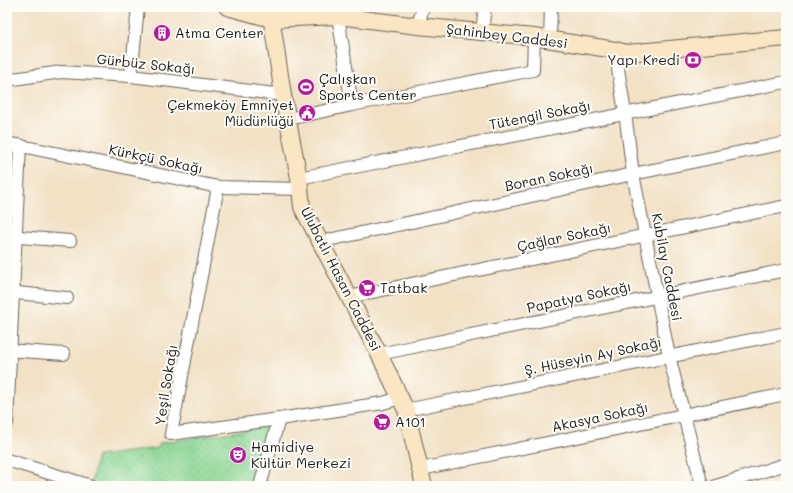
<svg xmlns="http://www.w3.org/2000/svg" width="793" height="493" font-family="Mali,sans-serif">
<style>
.park{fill:url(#park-dots);stroke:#527857}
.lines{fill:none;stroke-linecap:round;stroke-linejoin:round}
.street-casing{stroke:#676157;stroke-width:14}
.secondary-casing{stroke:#676157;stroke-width:18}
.street{stroke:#fff;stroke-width:12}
.secondary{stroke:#fbe6c4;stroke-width:16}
.labels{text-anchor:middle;stroke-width:4;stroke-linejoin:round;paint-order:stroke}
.poi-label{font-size:14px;fill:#1c1c1c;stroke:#fdfcf7;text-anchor:start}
.street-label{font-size:14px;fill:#1c1c1c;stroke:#fdfcf7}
</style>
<defs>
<pattern id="park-dots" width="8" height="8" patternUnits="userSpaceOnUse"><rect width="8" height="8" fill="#89d592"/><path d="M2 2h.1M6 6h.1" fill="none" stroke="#76b67d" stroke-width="1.8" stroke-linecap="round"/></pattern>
</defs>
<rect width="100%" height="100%" fill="#fdfcf7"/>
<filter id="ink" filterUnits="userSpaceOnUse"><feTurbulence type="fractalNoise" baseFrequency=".025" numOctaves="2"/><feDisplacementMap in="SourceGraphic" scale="8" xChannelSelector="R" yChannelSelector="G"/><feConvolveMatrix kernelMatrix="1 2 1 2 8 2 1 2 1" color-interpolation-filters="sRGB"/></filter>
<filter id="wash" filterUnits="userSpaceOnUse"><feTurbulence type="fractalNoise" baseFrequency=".012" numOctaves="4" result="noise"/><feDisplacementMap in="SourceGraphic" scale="16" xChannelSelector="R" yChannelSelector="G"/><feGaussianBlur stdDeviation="0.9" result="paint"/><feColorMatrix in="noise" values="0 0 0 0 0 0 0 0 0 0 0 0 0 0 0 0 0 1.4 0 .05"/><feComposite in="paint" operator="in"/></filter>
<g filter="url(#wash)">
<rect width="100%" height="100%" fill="#f2e1c5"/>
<path class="park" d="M266,427V448L253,486H97L91,484L97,456L158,448L160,443Z"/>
</g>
<g filter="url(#ink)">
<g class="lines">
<g class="street-casing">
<g id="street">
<path d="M338,16L352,105"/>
<path d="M418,26L423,7"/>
<path d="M482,32L485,7"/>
<path d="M550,40L551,7"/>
<path d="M615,50L625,113L633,174L669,356L702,486"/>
<path d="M131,76L138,7"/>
<path d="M7,80L61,72L131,76L283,95"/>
<path d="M288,119L352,105L533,70L534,37"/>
<path d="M7,143L218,187L300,189"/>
<path d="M299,178L786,82"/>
<path d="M218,187L171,434L279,419L383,403L400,398"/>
<path d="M7,236L70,241"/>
<path d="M319,242L633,174L786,143"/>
<path d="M7,292L67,298"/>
<path d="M349,297L786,206"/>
<path d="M7,350L64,354"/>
<path d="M379,354L786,270"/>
<path d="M406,410L786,333"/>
<path d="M7,423L20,145"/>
<path d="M7,460L91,486"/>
<path d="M421,469L786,394"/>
<path d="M260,486L279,419"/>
<path d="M716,486L786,464"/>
</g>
</g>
<g class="secondary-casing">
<g id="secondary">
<path d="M227,7L272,19L338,16L418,26L534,37L615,50L627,53L786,38"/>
<path d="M270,9L283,95L299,178L302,207L379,354L406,410L424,486"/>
</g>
</g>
<use href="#street" class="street"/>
<use href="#secondary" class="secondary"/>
</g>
</g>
<defs>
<g id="building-disc" transform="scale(0.9)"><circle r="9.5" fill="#b5179e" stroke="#fdfcf7"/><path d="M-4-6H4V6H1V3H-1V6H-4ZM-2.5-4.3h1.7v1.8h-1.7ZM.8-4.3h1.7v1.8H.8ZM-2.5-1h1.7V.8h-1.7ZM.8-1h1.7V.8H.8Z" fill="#fff"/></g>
<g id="bank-disc" transform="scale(0.9)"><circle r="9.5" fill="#b5179e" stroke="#fdfcf7"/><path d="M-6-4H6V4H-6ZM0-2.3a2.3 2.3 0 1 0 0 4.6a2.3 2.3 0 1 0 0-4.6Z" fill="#fff"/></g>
<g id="stadium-disc" transform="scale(0.9)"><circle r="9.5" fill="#b5179e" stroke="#fdfcf7"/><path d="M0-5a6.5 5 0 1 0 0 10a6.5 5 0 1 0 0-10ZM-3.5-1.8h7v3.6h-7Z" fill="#fff"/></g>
<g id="civic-disc" transform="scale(0.9)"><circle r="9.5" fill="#b5179e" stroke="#fdfcf7"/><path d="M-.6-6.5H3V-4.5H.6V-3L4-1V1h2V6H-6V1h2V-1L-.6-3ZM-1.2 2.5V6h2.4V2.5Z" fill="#fff"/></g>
<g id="supermarket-disc" transform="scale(0.9)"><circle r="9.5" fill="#b5179e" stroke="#fdfcf7"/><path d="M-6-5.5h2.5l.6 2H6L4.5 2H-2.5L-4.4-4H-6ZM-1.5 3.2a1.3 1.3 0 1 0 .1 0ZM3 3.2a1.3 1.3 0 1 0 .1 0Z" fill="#fff"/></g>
<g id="theatre-disc" transform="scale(0.9)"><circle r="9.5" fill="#b5179e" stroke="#fdfcf7"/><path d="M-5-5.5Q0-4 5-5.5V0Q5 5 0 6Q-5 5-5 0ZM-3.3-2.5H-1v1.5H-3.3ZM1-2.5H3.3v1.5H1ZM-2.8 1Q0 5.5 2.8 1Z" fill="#fff"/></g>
</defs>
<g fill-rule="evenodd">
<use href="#building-disc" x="162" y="33"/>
<use href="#bank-disc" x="693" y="60"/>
<use href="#stadium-disc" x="306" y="87"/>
<use href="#civic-disc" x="307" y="113"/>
<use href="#supermarket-disc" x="367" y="288"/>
<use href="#supermarket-disc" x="382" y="422"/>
<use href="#theatre-disc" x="238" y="455"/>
</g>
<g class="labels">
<g class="poi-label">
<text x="175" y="38">Atma Center</text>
<text x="680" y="65" text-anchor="end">Yapı Kredi</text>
<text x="319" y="84">Çalışkan<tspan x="319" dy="16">Sports Center</tspan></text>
<text x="294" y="110" text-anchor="end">Çekmeköy Emniyet<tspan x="294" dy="16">Müdürlüğü</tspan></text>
<text x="380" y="293">Tatbak</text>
<text x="395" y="427">A101</text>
<text x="251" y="452">Hamidiye<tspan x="251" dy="16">Kültür Merkezi</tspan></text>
</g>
<g class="street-label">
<text transform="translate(507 36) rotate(7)" y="5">Şahinbey Caddesi</text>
<text transform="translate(146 64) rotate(6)" y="5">Gürbüz Sokağı</text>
<text transform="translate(540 115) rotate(-11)" y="5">Tütengil Sokağı</text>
<text transform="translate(156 159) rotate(12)" y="5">Kürkçü Sokağı</text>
<text transform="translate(549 177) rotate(-12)" y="5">Boran Sokağı</text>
<text transform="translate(564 237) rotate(-12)" y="5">Çağlar Sokağı</text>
<text transform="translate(667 267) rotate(79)" y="5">Kubilay Caddesi</text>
<text transform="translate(341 279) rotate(63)" y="5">Ulubatlı Hasan Caddesi</text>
<text transform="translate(579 297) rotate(-12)" y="5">Papatya Sokağı</text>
<text transform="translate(593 356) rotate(-12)" y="5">Ş. Hüseyin Ay Sokağı</text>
<text transform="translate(166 385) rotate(-81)" y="5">Yeşil Sokağı</text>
<text transform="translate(600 417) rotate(-12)" y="5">Akasya Sokağı</text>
</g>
</g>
<rect width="793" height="493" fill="none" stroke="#fdfcf7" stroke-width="24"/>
</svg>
